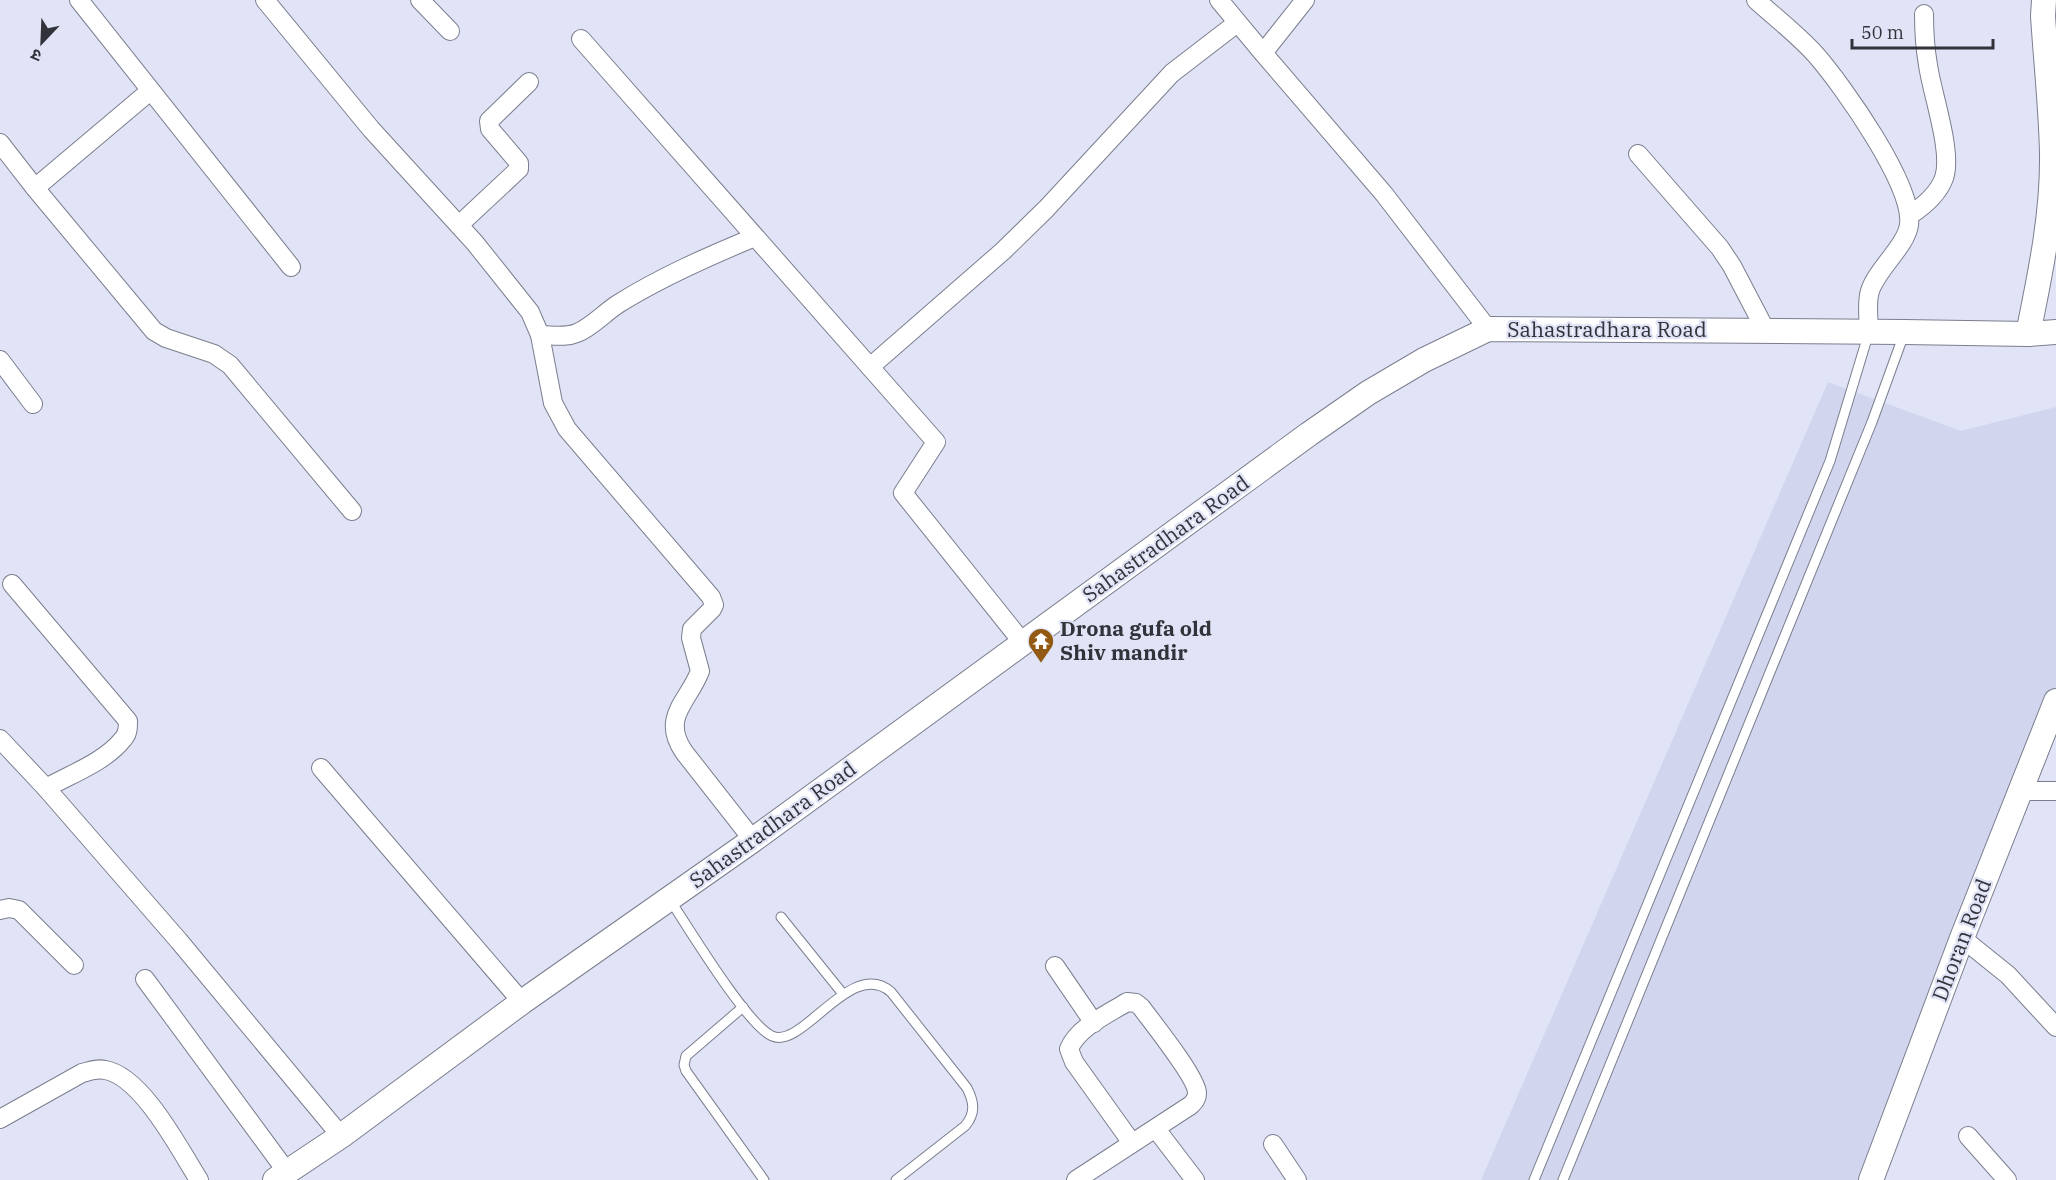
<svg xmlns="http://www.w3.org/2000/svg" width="2056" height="1180" font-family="'IBM Plex Serif','Noto Sans Devanagari',serif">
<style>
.built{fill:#d1d6ee}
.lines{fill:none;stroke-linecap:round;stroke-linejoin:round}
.lane-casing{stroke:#7b7e8e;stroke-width:11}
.street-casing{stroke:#7b7e8e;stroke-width:20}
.secondary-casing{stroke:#7b7e8e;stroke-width:26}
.lane{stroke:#fff;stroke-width:9}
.street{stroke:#fff;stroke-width:18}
.secondary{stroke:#fff;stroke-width:24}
.labels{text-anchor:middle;stroke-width:4.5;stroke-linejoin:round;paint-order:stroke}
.street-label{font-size:21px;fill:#32333a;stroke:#e0e4f6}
.poi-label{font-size:21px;font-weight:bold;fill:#32333a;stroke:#e0e4f6;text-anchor:start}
</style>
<rect width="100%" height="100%" fill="#e0e4f6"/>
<path class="built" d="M1828,382L1961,431L2056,407V707L1858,1180H1481Z"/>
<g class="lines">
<g class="lane-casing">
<g id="lane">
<path d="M670,900C688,927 747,1025 772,1036C803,1050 851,957 891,992L967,1088C974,1102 976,1113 965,1126L896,1180"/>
<path d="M781,917L843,994"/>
<path d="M743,1007L686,1056L684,1065L686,1071L764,1180"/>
<path d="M1534,1180L1830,461L1869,332"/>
<path d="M1563,1180L1872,422L1904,334"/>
</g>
</g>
<g class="street-casing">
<g id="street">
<path d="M79,0L291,267"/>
<path d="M265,0L371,129L475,243L530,312L540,335L553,403L567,429L711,597L714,605L712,609L692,629L691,638L700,671C689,701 660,717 684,752L753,840"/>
<path d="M420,0L450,31"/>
<path d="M1219,0L1263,53L1384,194L1488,329"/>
<path d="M1756,0C1776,18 1798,35 1816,55C1843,86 1914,186 1909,225C1906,246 1877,269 1870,291C1866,303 1869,320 1869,332"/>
<path d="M581,39L936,442L903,493L1023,643"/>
<path d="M1263,53L1305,0"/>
<path d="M0,143L35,188L154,331L166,338L214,354L230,365L352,511"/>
<path d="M1638,154L1720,248L1732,266L1766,331"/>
<path d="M35,188L150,91"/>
<path d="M1910,215C1924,206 1938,194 1944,178C1953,152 1932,94 1928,65C1925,48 1924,31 1924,14"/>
<path d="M459,225L519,169V163L490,129L489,121L529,82"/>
<path d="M540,335C552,335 565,338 577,333C592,327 604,313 618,304C661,277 709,256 755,237"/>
<path d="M0,360L33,404"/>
<path d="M870,367L1003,251L1046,209L1172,73L1237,23"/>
<path d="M12,584L128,721C128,728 128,734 123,739C105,762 71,774 46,788"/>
<path d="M0,739L46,788L179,941L341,1136"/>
<path d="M321,768L522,1002"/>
<path d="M2020,791H2056"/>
<path d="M0,910L9,908L19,910L74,965"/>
<path d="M1962,938L2008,975L2056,1027"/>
<path d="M1055,966L1094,1023"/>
<path d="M145,979L287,1172"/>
<path d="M0,1119L82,1073C90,1071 97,1068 105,1070C142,1076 180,1150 199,1180"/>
<path d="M1156,1129L1195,1180"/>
<path d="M1968,1136L2007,1180"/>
<path d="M1273,1144L1297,1180"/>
<path d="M1076,1180L1191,1105C1194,1102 1197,1099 1197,1093C1197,1078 1152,1022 1141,1007L1136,1003L1127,1002C1108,1014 1078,1027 1069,1049L1074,1062L1132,1143"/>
</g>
</g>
<g class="secondary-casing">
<g id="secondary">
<path d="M2028,334C2040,275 2053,214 2052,153C2051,108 2046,62 2043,16L2044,0"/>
<path d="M275,1180L341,1136L522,1002L753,840L1309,434L1368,393L1424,360L1488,329L1904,332L2028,334L2056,332"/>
<path d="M1871,1180L1962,938L2056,701"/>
</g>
</g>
<use href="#lane" class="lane"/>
<use href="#street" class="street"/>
<use href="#secondary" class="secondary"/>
</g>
<defs>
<g id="temple-pin" transform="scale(1.35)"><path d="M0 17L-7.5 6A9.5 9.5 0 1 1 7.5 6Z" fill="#925a13" stroke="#e0e4f6"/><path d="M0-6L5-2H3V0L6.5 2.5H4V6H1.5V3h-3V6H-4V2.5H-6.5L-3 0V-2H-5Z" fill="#fff"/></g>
</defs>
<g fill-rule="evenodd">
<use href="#temple-pin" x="1041" y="641"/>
</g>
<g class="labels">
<g class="street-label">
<text x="1607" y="337">Sahastradhara Road</text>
<text transform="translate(1166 539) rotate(-36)" y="7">Sahastradhara Road</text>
<text transform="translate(773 825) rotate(-36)" y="7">Sahastradhara Road</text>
<text transform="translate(1962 940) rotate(-69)" y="7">Dhoran Road</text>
</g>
<g class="poi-label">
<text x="1060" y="636">Drona gufa old<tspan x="1060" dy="24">Shiv mandir</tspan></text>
</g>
</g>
<g transform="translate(42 42) rotate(203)" stroke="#e0e4f6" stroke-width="4.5" paint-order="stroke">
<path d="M0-4.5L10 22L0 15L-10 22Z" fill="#32333a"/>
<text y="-9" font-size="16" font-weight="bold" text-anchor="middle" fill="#32333a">उ</text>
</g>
<path d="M1852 39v9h141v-9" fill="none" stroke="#32333a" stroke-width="3"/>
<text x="1861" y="39" font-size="18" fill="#32333a" stroke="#e0e4f6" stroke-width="4.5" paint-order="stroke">50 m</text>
</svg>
